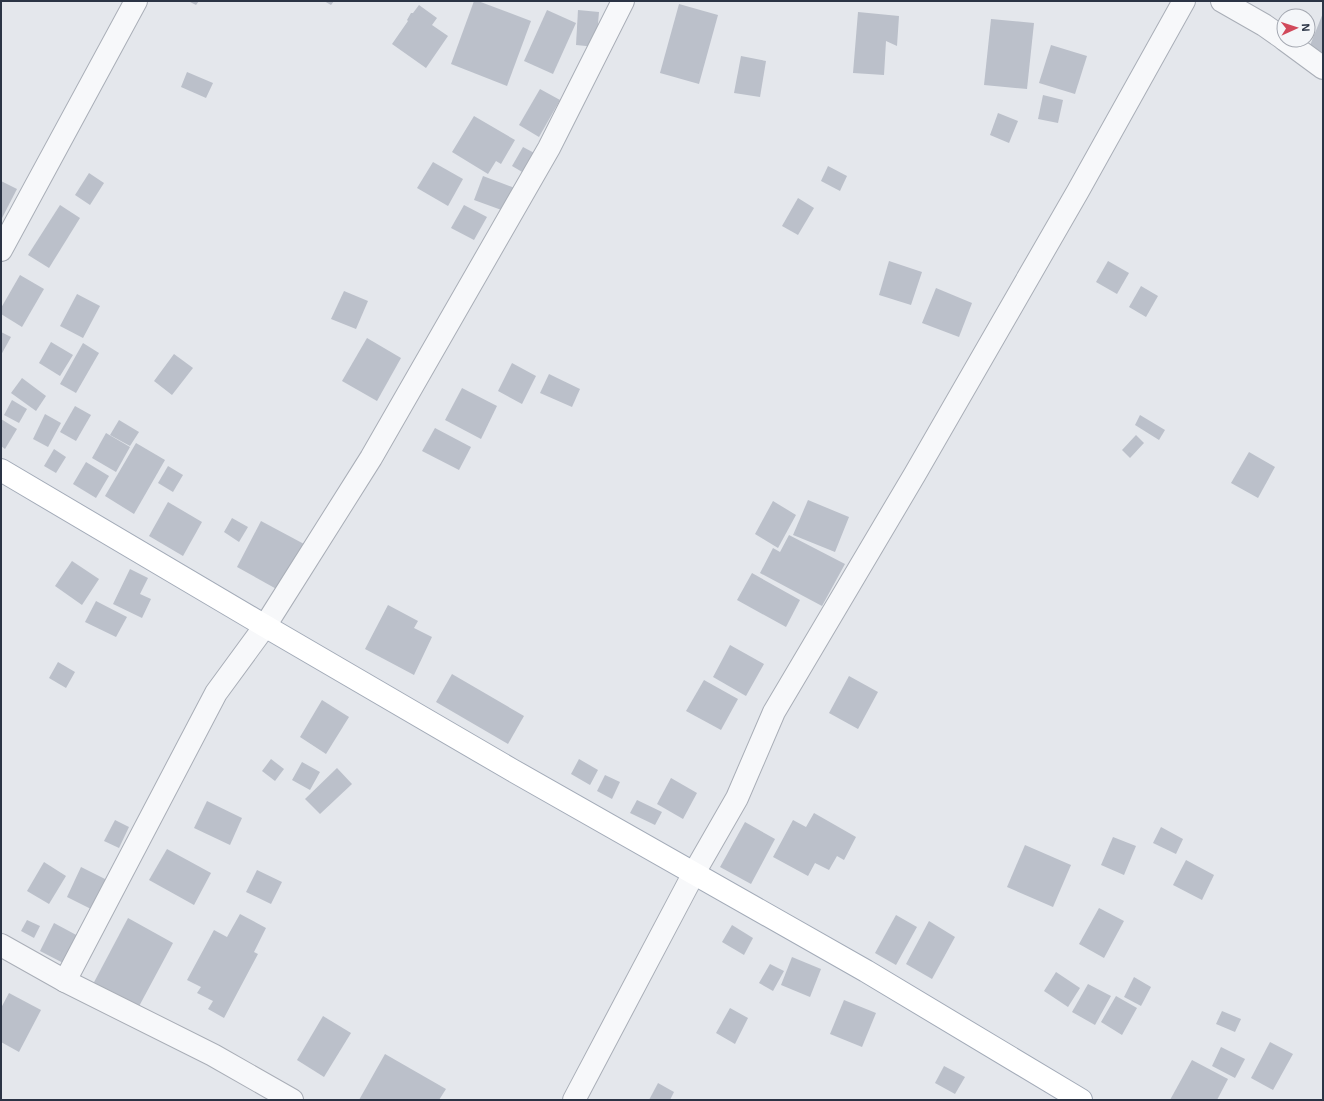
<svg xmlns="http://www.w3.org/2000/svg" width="1324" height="1101" font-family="Arial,sans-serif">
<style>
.building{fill:#bbc0ca}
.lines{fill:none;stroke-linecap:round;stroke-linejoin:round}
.minor-casing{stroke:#a9aeb7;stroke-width:24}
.major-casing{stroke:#a3abb8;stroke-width:24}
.minor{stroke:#f7f8fa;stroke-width:22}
.major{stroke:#fff;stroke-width:22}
</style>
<rect width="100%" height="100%" fill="#e4e7ec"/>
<g class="building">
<path d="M188,1H199L196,5Z"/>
<path d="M324,1H334L331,5Z"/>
<path d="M474,1H478L531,21L507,86L451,64Z"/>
<path d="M679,4L718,15L699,84L660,73Z"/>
<path d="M419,5L437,18L432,25L448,36L426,68L392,44L408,21L407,20L411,13H413Z"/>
<path d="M547,10L576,23L553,74L524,61Z"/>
<path d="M578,10L599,12L596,47L576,45Z"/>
<path d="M858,12L899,16L897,46L886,41L884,75L853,73Z"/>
<path d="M1323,13V60L1307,53Z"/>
<path d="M991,19L1034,23L1027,89L984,85Z"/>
<path d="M1051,45L1087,56L1075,94L1039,83Z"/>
<path d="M741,56L766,61L760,97L734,93Z"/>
<path d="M187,72L213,83L206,98L181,87Z"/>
<path d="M540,89L560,100L539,137L519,125Z"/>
<path d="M1043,95L1063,100L1058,123L1038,119Z"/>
<path d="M998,113L1018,121L1009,143L990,135Z"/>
<path d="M474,116L515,140L501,164L496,161L488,174L452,152Z"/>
<path d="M523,147L540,156L529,176L512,166Z"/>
<path d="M433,162L463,179L448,206L417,188Z"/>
<path d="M828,166L847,176L840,191L821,181Z"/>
<path d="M89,173L104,183L90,205L75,195Z"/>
<path d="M483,176L515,188L507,212L474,200Z"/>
<path d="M1,181L17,189L1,220Z"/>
<path d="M798,198L814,208L798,235L782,226Z"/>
<path d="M60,205L80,218L49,268L28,255Z"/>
<path d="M464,205L487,217L474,240L451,228Z"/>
<path d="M889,261L922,272L911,305L879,295Z"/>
<path d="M1108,261L1129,273L1117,294L1096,282Z"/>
<path d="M20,275L44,289L22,327L1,314V308Z"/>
<path d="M1141,286L1158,296L1146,317L1129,307Z"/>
<path d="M936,288L972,303L959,337L922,323Z"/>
<path d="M344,291L368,301L356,329L331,319Z"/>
<path d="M77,294L100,306L83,338L60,326Z"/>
<path d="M1,332L11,337L1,355Z"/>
<path d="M367,338L401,358L377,401L342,381Z"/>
<path d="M51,342L73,355L60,376L39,363Z"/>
<path d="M83,343L99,353L76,393L60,384Z"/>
<path d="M174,354L193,368L172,395L154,381Z"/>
<path d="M512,363L536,376L522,404L498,391Z"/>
<path d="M549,374L580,389L572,407L540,393Z"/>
<path d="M22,378L46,396L36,411L11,393Z"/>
<path d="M462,388L497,406L481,439L445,420Z"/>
<path d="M12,400L27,409L19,423L4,415Z"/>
<path d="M75,406L91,415L76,441L60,432Z"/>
<path d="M45,414L61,423L48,447L33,439Z"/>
<path d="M1140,415L1165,430L1159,440L1135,425Z"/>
<path d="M1,419L17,429L5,449L1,446Z"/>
<path d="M119,420L139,432L130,446L110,435Z"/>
<path d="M435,428L471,447L459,470L422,451Z"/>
<path d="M106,433L130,447L116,472L92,458Z"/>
<path d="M1136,435L1144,443L1130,458L1122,450Z"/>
<path d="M136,443L165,460L134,514L105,496Z"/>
<path d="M54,449L66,457L56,473L44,466Z"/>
<path d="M1249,452L1275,467L1258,498L1231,483Z"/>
<path d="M86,462L109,476L96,498L73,484Z"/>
<path d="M168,466L183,475L173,492L158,483Z"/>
<path d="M808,500L849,517L835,552L793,535Z"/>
<path d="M773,501L796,515L778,548L755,534Z"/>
<path d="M168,502L202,522L183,556L149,536Z"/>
<path d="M232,518L248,527L239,542L224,532Z"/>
<path d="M261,521L304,544L280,591L237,567Z"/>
<path d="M789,535L845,564L822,606L760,573L773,548L780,552Z"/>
<path d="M72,561L99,579L82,605L55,586Z"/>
<path d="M130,569L148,578L140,594L151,599L142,618L113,604Z"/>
<path d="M752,573L800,600L786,627L737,600Z"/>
<path d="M96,601L127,617L116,637L85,622Z"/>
<path d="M388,605L418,621L414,628L432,637L414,675L365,649Z"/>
<path d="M730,645L764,664L746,696L713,677Z"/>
<path d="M58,662L75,672L66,688L49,678Z"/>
<path d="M452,674L524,716L508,744L436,702Z"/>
<path d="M849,676L878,692L858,729L829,713Z"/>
<path d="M704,680L738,699L721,730L686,711Z"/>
<path d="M322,700L349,717L326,754L300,737Z"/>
<path d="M271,759L284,769L275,781L262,771Z"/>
<path d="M579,759L598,770L590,785L571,774Z"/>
<path d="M302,762L320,772L310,790L292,780Z"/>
<path d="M337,768L352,784L320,814L305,799Z"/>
<path d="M605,775L620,782L612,799L597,791Z"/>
<path d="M671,778L697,793L683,819L657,804Z"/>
<path d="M637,800L662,812L655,825L630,813Z"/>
<path d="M207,801L242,818L230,845L194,828Z"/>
<path d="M814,813L856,837L844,860L837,856L829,870L815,863L808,876L773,857L793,820L806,827Z"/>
<path d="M115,820L129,827L119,848L104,841Z"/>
<path d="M745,822L775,839L751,884L720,867Z"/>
<path d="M1161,827L1183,839L1176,854L1153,843Z"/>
<path d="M1113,837L1136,846L1124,875L1101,865Z"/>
<path d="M1025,845L1071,865L1053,907L1007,887Z"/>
<path d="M167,849L211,873L194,905L149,880Z"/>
<path d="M1186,860L1214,875L1202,900L1173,885Z"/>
<path d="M44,862L66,876L49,904L27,891Z"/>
<path d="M81,867L111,882L97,912L67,897Z"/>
<path d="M257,870L282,882L271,904L246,892Z"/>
<path d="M1099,908L1124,921L1104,958L1079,944Z"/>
<path d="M240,914L266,928L254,952L258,954L224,1018L208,1009L213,1001L197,993L201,987L187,980L214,930L227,937Z"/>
<path d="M896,915L917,927L896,965L875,953Z"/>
<path d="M128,918L173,943L137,1010L92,986Z"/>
<path d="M27,920L40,926L34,938L21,931Z"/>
<path d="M929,921L955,937L932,979L906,964Z"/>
<path d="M54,923L80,937L67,965L40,951Z"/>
<path d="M732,925L753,938L744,955L722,942Z"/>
<path d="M792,957L821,969L810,997L781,985Z"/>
<path d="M770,964L784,971L773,991L759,983Z"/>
<path d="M1056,972L1080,988L1068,1007L1044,991Z"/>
<path d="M1134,977L1151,987L1141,1006L1124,997Z"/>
<path d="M1088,984L1111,996L1095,1025L1072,1012Z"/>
<path d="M9,993L41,1010L19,1052L1,1042V1008Z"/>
<path d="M1116,996L1137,1008L1122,1035L1101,1022Z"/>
<path d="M844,1000L876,1013L862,1047L830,1034Z"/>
<path d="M730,1008L748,1018L735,1044L716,1033Z"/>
<path d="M1222,1011L1241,1019L1235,1032L1216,1024Z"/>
<path d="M323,1016L351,1033L324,1077L297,1060Z"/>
<path d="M1270,1042L1293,1054L1273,1090L1251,1078Z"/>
<path d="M1221,1047L1245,1059L1235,1078L1212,1066Z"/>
<path d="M385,1054L446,1089L439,1100H359Z"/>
<path d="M1192,1060L1228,1079L1217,1100H1170Z"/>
<path d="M944,1066L965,1077L955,1094L935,1083Z"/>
<path d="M658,1083L674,1092L670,1100H649Z"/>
</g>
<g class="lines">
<g class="minor-casing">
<g id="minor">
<path d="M1222,1L1264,25L1284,39"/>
<path d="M1285,40L1323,68"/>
<path d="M1,250L136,1"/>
<path d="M1,945L65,981L213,1055L292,1100"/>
<path d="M65,981L216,693L265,626L371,458L549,148L623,1"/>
<path d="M574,1100L694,873L737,798L774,712L915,474L1078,191L1184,1"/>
</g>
</g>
<g class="major-casing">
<path id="major" d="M1,470L265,626L512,770L866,971L1081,1100"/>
</g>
<use href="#minor" class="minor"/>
<use href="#major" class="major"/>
</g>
<rect width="1324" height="1101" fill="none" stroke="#2b3445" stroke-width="4"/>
<g transform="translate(1296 28) rotate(87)"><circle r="19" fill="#f4f6f9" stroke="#a4a8b1"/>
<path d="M0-3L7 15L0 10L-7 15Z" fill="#d1495b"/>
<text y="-6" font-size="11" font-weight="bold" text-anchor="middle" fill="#2b3445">N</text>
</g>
</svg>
